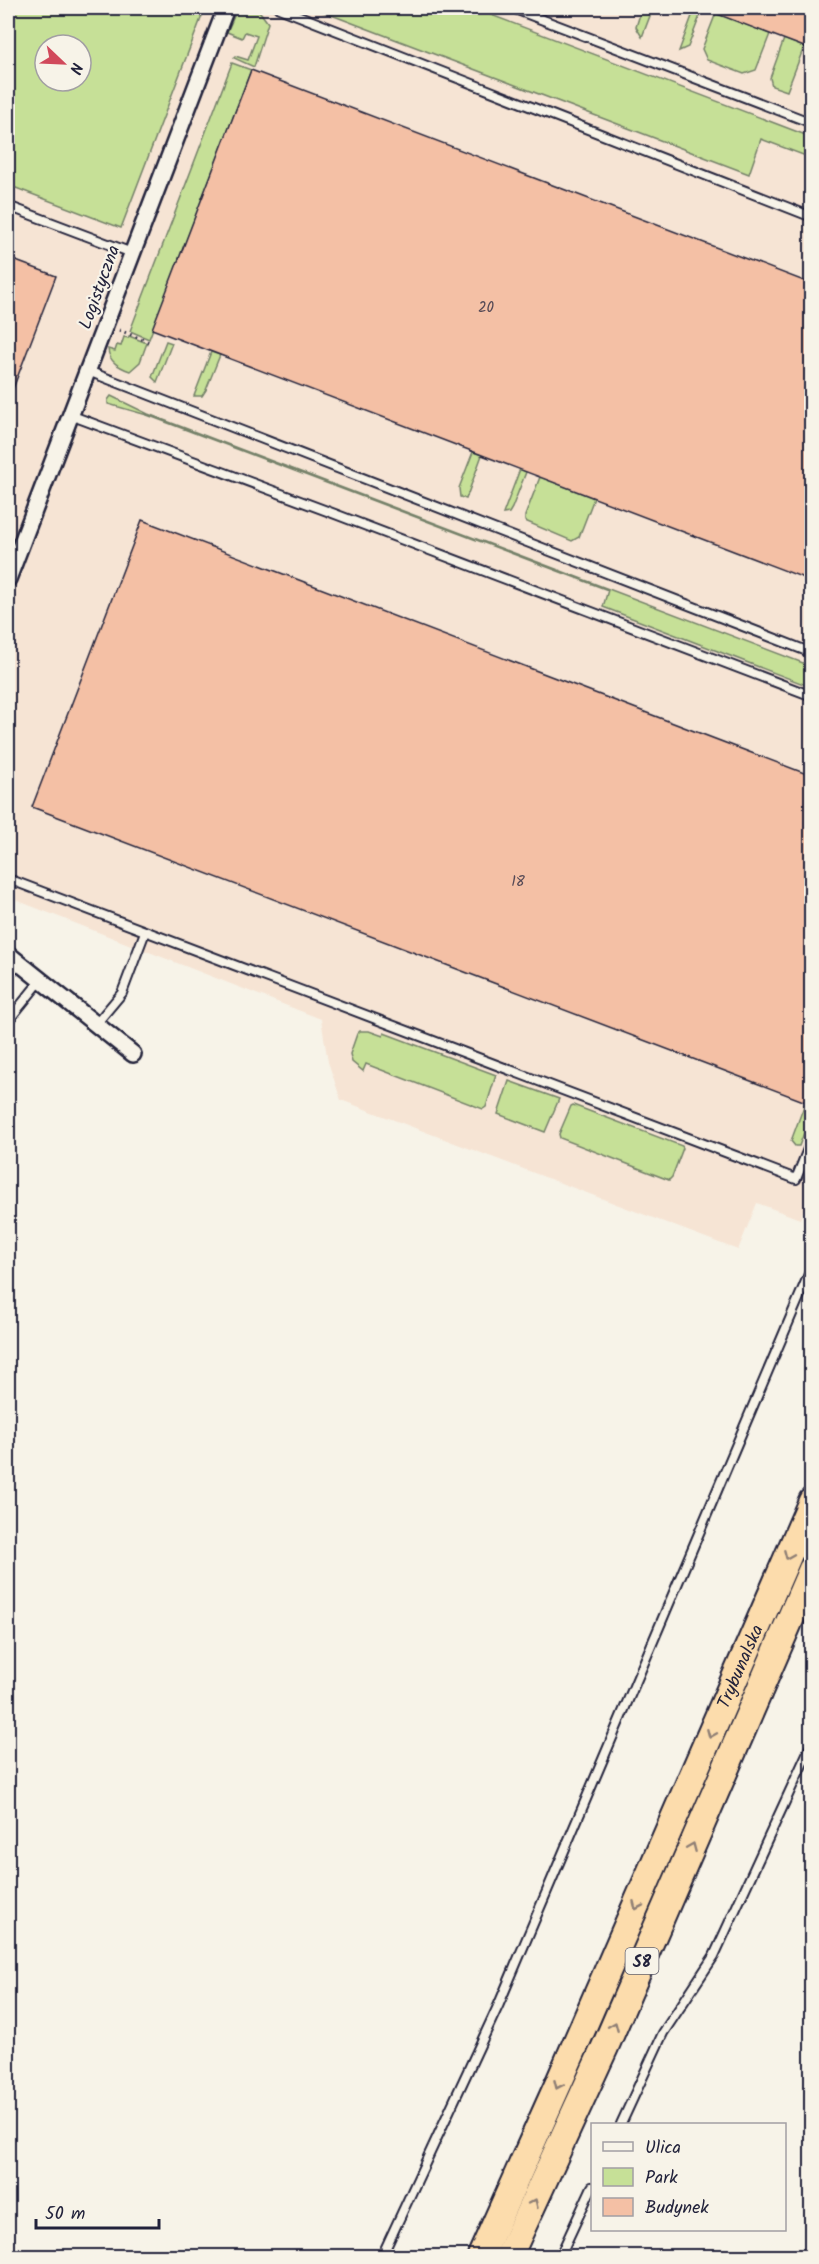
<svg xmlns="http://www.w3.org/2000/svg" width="819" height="2264" font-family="Kalam,sans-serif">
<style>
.built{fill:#f6e4d4}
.green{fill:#c6e097;stroke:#748169;stroke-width:1.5;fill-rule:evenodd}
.building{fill:#f4c0a5;stroke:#22223b;stroke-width:1.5}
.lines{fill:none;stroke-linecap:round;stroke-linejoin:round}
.lane-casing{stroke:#22223b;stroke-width:12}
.street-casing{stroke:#22223b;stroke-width:20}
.highway-casing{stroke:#22223b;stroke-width:30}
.path{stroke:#22223b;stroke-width:3;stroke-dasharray:1.5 4.5;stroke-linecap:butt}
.lane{stroke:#f7f3e8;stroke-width:8}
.street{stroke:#f7f3e8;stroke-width:15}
.highway{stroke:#fcdcac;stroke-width:26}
.oneway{stroke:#8f7f74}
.labels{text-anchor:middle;stroke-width:4.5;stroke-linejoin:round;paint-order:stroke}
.number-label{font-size:15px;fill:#564a56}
.shield{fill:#f7f3e8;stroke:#62616f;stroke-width:1.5}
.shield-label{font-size:16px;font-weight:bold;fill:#22223b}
.street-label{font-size:18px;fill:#22223b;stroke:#f7f3e8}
</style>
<rect width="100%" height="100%" fill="#f7f3e8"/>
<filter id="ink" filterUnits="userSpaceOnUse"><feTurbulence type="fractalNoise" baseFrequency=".0167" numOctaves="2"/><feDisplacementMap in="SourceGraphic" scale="12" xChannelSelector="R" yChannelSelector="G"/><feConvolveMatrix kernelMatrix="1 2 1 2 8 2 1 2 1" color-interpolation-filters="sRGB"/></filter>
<g filter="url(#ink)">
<path class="built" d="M205,8H811L812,1189L800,1219L757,1203L738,1250L341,1100L328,1062L321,1019L8,897V185L121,227Z"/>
<g class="green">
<path d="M8,8H205L121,228L8,185ZM45,45H81V81H45Z"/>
<path d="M248,8L260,12L268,23L254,67L234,58L235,56L248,60L257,36L245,32L242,38L227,32L235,14Z"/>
<path d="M313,8H473L811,137V158L761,139L749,174Z"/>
<path d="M642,8H653L642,37L636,27Z"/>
<path d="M695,8H703L688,47L679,51Z"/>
<path d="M716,13L770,34L756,70L744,74L707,60L702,49Z"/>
<path d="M784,39L804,47L787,91L772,86L770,78Z"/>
<path d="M232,63L251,70L149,339L130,331Z"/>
<path d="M129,336L147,343L140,362L130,371C119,367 109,362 108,349L115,351L117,345L121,346L124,337L128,338Z"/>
<path d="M166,341L172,343L157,382L152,377Z"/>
<path d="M211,352L220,355L206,390L202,396H194Z"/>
<path d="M111,396L148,414L811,666V687L603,607L608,590L147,415L108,404V400Z"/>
<path d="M473,452L482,455L466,499L460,497L459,488Z"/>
<path d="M520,469L526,472L512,508L509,513L503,514Z"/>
<path d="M540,477L594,498L579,537L572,541L525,521V516Z"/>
<path d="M360,1031H369L383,1036L384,1033L496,1075L486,1107L483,1109L366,1064L363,1071L352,1062L350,1054L357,1034Z"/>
<path d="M509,1081L559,1099L545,1132L498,1114Z"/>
<path d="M811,1087V1115L799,1146H795L791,1141Z"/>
<path d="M573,1105L682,1146L683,1148L672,1177L669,1180L560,1138L559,1134L571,1106Z"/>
</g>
<g class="building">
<path d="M704,8H812V50L704,9Z"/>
<path d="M251,70L812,284V581L152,329Z"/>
<path d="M8,258L56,276L9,399H8Z"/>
<path d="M142,520L812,776V1087L806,1102L32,807Z"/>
</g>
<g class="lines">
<g class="lane-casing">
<g id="lane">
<path d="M279,8L812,217"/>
<path d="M512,8L812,123"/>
<path d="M8,206L132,253"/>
<path d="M88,371L812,653"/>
<path d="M70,415L335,514L812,696"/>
<path d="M11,880L796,1179L812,1139"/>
<path d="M8,1021L41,980"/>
<path d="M96,1024L122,993L145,932"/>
<path d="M621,2124L663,2033L714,1956L812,1743"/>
<path d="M382,2256L499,2004L812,1267"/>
<path d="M560,2256L592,2187"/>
</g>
</g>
<g class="street-casing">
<g id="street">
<path d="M8,579L226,8"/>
<path d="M8,954L133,1054"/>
</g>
</g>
<g class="highway-casing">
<g id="highway">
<path id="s1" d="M481,2256L560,2080L812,1501"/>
<path d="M509,2256L605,2047L812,1569"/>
</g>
</g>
<path class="path" d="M119,330L149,342"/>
<use href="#lane" class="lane"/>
<use href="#street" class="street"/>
<use href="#highway" class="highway"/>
</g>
<defs><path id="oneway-chevron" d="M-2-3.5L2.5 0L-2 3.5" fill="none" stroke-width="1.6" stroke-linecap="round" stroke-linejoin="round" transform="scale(1.5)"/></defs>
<g class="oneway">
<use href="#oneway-chevron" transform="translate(788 1555) rotate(113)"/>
<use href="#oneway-chevron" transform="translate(711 1734) rotate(113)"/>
<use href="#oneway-chevron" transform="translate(692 1847) rotate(-67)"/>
<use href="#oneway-chevron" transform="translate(637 1906) rotate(114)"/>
<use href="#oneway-chevron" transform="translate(614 2026) rotate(-67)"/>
<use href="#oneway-chevron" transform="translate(558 2085) rotate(114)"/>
<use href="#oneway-chevron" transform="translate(534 2203) rotate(-65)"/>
</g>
</g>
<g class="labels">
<g class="number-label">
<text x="486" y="312">20</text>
<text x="518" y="886">18</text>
</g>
<rect class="shield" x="625.5" y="1948" width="33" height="26" rx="4.5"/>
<g class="shield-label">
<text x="642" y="1967">S8</text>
</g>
<g class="street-label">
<text transform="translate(99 287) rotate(-70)" y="6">Logistyczna</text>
<text dy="6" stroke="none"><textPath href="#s1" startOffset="644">Trybunalska</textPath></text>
</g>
</g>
<rect width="819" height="2264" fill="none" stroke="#f7f3e8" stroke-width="30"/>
<rect x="15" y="15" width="789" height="2234" fill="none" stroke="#22223b" stroke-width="2" filter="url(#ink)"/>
<rect x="591" y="2123" width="195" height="108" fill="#f7f3e8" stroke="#a29fa3" stroke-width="1.5"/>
<rect x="603" y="2142" width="30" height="9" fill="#f7f3e8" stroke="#a29fa3" stroke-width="1.5"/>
<text x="645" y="2153" font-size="18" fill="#22223b">Ulica</text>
<rect x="603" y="2168" width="30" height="18" fill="#c6e097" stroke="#a29fa3" stroke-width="1.5"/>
<text x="645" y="2183" font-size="18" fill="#22223b">Park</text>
<rect x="603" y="2198" width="30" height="18" fill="#f4c0a5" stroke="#a29fa3" stroke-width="1.5"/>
<text x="645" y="2213" font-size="18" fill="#22223b">Budynek</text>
<g transform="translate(63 63) rotate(113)"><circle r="28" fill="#f7f3e8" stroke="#a29fa3" stroke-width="1.5"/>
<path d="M0-4.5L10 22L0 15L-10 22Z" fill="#d1495b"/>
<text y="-9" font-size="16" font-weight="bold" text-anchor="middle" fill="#22223b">N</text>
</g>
<path d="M36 2219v9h123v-9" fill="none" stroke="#22223b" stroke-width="3"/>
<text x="45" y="2219" font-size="18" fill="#22223b" stroke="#f7f3e8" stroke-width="4.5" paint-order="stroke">50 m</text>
</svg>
